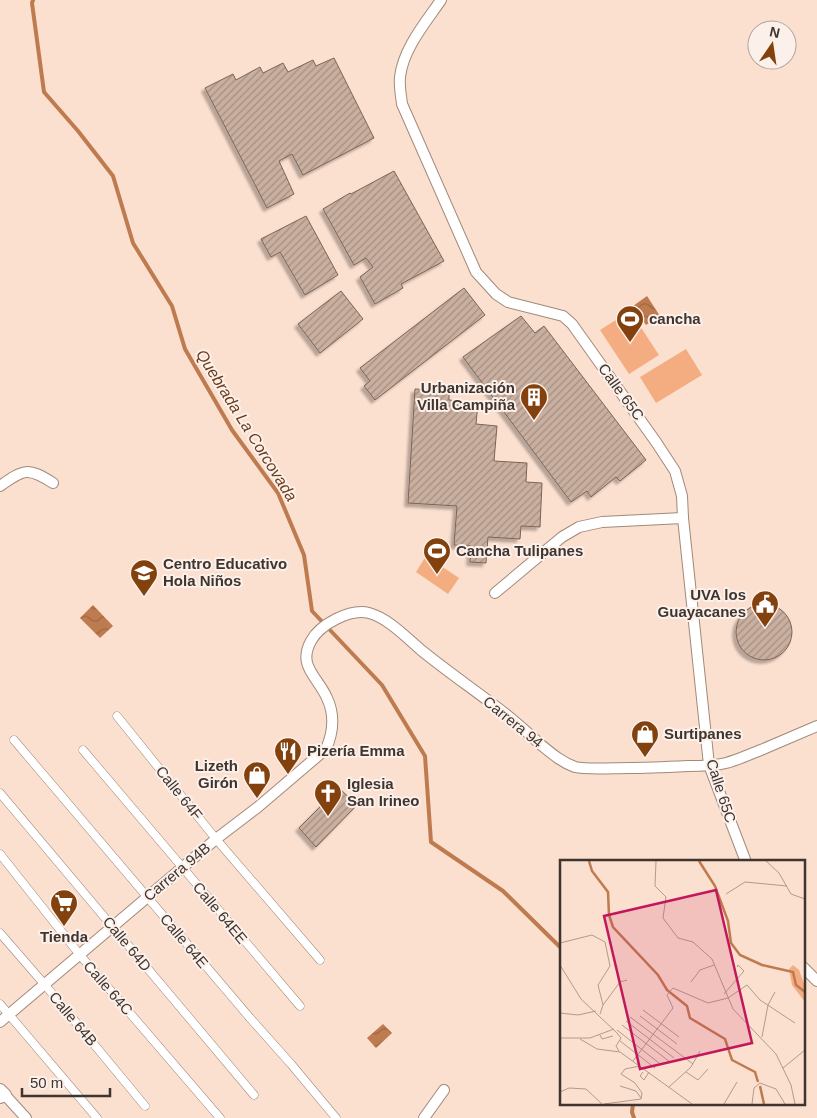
<svg xmlns="http://www.w3.org/2000/svg" width="817" height="1118" font-family="Helvetica,sans-serif">
<style>
.pitch{fill:#f4ad81}
.water{fill:url(#water-waves)}
.lines{fill:none;stroke-linecap:round;stroke-linejoin:round}
.stream{stroke:#bf7b50;stroke-width:4}
.building{fill:url(#building-hatch);stroke:#7c6456;filter:url(#shadow)}
.pedestrian-casing{stroke:#a2897a;stroke-width:9}
.minor-casing{stroke:#a2897a;stroke-width:12}
.tertiary-casing{stroke:#a2897a;stroke-width:14}
.pedestrian{stroke:#fff;stroke-width:8}
.minor{stroke:#fff;stroke-width:10}
.tertiary{stroke:#fff;stroke-width:12}
.labels{text-anchor:middle;stroke-width:4;stroke-linejoin:round;paint-order:stroke}
.poi-label{font-size:15px;font-weight:bold;fill:#3f352e;stroke:#fcf0ea;text-anchor:start}
.street-label{font-size:15px;fill:#3f352e;stroke:#fcf0ea}
.water-label{font-size:16px;font-style:italic;fill:#6a3b1b;stroke:#fcf0ea}
.inset-river{fill:none;stroke:#bf7b50;stroke-width:2.5}
.inset-road{fill:none;stroke:#b09b8f;stroke-width:1}
.view{fill:#c2185b;fill-opacity:0.15;stroke:#c2185b;stroke-width:2.5}
.inset-edge{fill:none;stroke:#3f352e;stroke-width:2.5}
</style>
<defs>
<pattern id="water-waves" width="16" height="10" patternUnits="userSpaceOnUse" patternTransform="scale(1.25)"><rect width="16" height="10" fill="#bf7b50"/><path d="M0 5q4-4 8 0t8 0" fill="none" stroke="#9d6643"/></pattern>
<pattern id="building-hatch" width="6" height="6" patternUnits="userSpaceOnUse" patternTransform="scale(1.25)"><rect width="6" height="6" fill="#c9af9f"/><path d="M-1 1l2-2M0 6l6-6M5 7l2-2" fill="none" stroke="#a58f82"/></pattern>
<filter id="shadow"><feDropShadow dx="-3.5" dy="3.5" stdDeviation="1" flood-color="#0004"/></filter>
</defs>
<rect width="100%" height="100%" fill="#fbdfcf"/>
<g class="pitch">
<path d="M630,311L659,355L629,374L600,330Z"/>
<path d="M686,349L702,375L656,403L640,377Z"/>
<path d="M426,556L459,578L448,594L416,572Z"/>
</g>
<g class="water">
<path d="M647,296L660,316L646,325L633,306Z"/>
<path d="M93,605L113,626L100,638L80,618Z"/>
<path d="M383,1024L392,1033L376,1048L367,1038Z"/>
</g>
<g class="lines">
<g class="stream">
<path d="M33,0L32,3L44,92L78,131L113,176L133,243L172,306L185,349L232,430L278,493L304,555L312,611L382,685L425,756L431,842L503,891L561,948"/>
<path d="M633,1104L632,1112L634,1118"/>
</g>
</g>
<g class="building">
<path d="M334,58L374,138L303,175L292,154L279,161L294,194L267,208L205,88L233,74L236,80L260,67L263,73L283,63L288,72L313,60L316,66Z"/>
<path d="M394,171L444,261L401,284L403,288L375,304L360,277L373,267L366,258L354,265L323,209L350,193L351,194Z"/>
<path d="M306,216L338,275L305,295L280,252L271,257L261,239Z"/>
<path d="M464,288L485,315L375,400L364,386L370,381L360,368Z"/>
<path d="M341,291L363,319L320,353L298,324Z"/>
<path d="M521,316L535,333L544,326L646,460L620,481L616,477L591,497L587,491L571,502L463,357Z"/>
<path d="M415,389L449,391V400L478,403L476,424L497,426L494,461L527,463L526,482L542,483L540,527L521,526L520,539L488,537L486,563L470,562L471,546L454,545L457,506L408,503Z"/>
<circle cx="764" cy="632" r="28"/>
<path d="M339,788L357,805L316,847L299,828Z"/>
</g>
<g class="lines">
<g class="pedestrian-casing">
<g id="pedestrian">
<path d="M117,716L216,839L320,960"/>
<path d="M14,740L250,1018L291,1064L336,1118"/>
<path d="M83,750L300,1006"/>
<path d="M0,793L254,1095"/>
<path d="M0,854L80,955L220,1118"/>
<path d="M0,933L45,985L145,1106"/>
<path d="M0,1004L97,1118"/>
</g>
</g>
<g class="minor-casing">
<g id="minor">
<path d="M441,0C426,22 403,49 400,77C399,86 401,95 402,104L476,272L496,294L508,302L563,316L572,324L656,442L675,471L682,496L683,518L709,765L746,862"/>
<path d="M0,486C24,469 28,467 53,483"/>
<path d="M495,593L562,537L579,527L602,522L683,518"/>
<path d="M803,967L817,981"/>
<path d="M0,1022L216,839L258,807L326,749C333,733 335,715 327,698C318,677 297,666 311,641C320,624 351,608 369,613C388,618 407,638 421,650C448,672 476,691 503,712C516,722 528,733 540,744C551,753 561,762 575,767C587,770 614,768 628,768C648,768 668,767 688,766C701,766 714,766 726,763C738,760 750,754 761,750C780,742 798,734 817,726"/>
<path d="M5,1095L26,1118"/>
<path d="M424,1118L444,1090"/>
</g>
</g>
<g class="tertiary-casing">
<path id="tertiary" d="M0,1090L5,1095L0,1097"/>
</g>
<use href="#pedestrian" class="pedestrian"/>
<use href="#minor" class="minor"/>
<use href="#tertiary" class="tertiary"/>
</g>
<defs>
<g id="stadium-pin" transform="scale(1.4375)"><path d="M0 17L-7.5 6A9.5 9.5 0 1 1 7.5 6Z" fill="#83410d" stroke="#fcf0ea"/><path d="M0-5a6.5 5 0 1 0 0 10a6.5 5 0 1 0 0-10ZM-3.5-1.8h7v3.6h-7Z" fill="#fff"/></g>
<g id="building-pin" transform="scale(1.4375)"><path d="M0 17L-7.5 6A9.5 9.5 0 1 1 7.5 6Z" fill="#83410d" stroke="#fcf0ea"/><path d="M-4-6H4V6H1V3H-1V6H-4ZM-2.5-4.3h1.7v1.8h-1.7ZM.8-4.3h1.7v1.8H.8ZM-2.5-1h1.7V.8h-1.7ZM.8-1h1.7V.8H.8Z" fill="#fff"/></g>
<g id="school-pin" transform="scale(1.4375)"><path d="M0 17L-7.5 6A9.5 9.5 0 1 1 7.5 6Z" fill="#83410d" stroke="#fcf0ea"/><path d="M0-5L7-2L0 1L-7-2ZM-4 1L0 2.5L4 1V4Q0 6-4 4Z" fill="#fff"/></g>
<g id="civic-pin" transform="scale(1.4375)"><path d="M0 17L-7.5 6A9.5 9.5 0 1 1 7.5 6Z" fill="#83410d" stroke="#fcf0ea"/><path d="M-.6-6.5H3V-4.5H.6V-3L4-1V1h2V6H-6V1h2V-1L-.6-3ZM-1.2 2.5V6h2.4V2.5Z" fill="#fff"/></g>
<g id="shop-pin" transform="scale(1.4375)"><path d="M0 17L-7.5 6A9.5 9.5 0 1 1 7.5 6Z" fill="#83410d" stroke="#fcf0ea"/><path d="M-5-2.5h2.3a2.7 3.5 0 0 1 5.4 0H5L5.5 6h-11ZM-1.5-2.5h3a1.5 2.3 0 0 0-3 0Z" fill="#fff"/></g>
<g id="restaurant-pin" transform="scale(1.4375)"><path d="M0 17L-7.5 6A9.5 9.5 0 1 1 7.5 6Z" fill="#83410d" stroke="#fcf0ea"/><path d="M-5-6h1v4h1v-4h1v4h1v-4h1v5L-1.5 .5V6h-2V.5L-5-1ZM5-6V6H3V1.5H1.5Q1.5-4 5-6Z" fill="#fff"/></g>
<g id="church-pin" transform="scale(1.4375)"><path d="M0 17L-7.5 6A9.5 9.5 0 1 1 7.5 6Z" fill="#83410d" stroke="#fcf0ea"/><path d="M-1.2-6h2.4v3.5h3.3v2.4h-3.3V6h-2.4V-.1h-3.3v-2.4h3.3Z" fill="#fff"/></g>
<g id="supermarket-pin" transform="scale(1.4375)"><path d="M0 17L-7.5 6A9.5 9.5 0 1 1 7.5 6Z" fill="#83410d" stroke="#fcf0ea"/><path d="M-6-5.5h2.5l.6 2H6L4.5 2H-2.5L-4.4-4H-6ZM-1.5 3.2a1.3 1.3 0 1 0 .1 0ZM3 3.2a1.3 1.3 0 1 0 .1 0Z" fill="#fff"/></g>
</defs>
<g fill-rule="evenodd">
<use href="#stadium-pin" x="630" y="319"/>
<use href="#building-pin" x="534" y="397"/>
<use href="#stadium-pin" x="437" y="551"/>
<use href="#school-pin" x="144" y="573"/>
<use href="#civic-pin" x="765" y="604"/>
<use href="#shop-pin" x="645" y="734"/>
<use href="#restaurant-pin" x="288" y="751"/>
<use href="#shop-pin" x="257" y="775"/>
<use href="#church-pin" x="328" y="793"/>
<use href="#supermarket-pin" x="64" y="903"/>
</g>
<g class="labels">
<g class="poi-label">
<text x="649" y="324">cancha</text>
<text x="515" y="393" text-anchor="end">Urbanización<tspan x="515" dy="17">Villa Campiña</tspan></text>
<text x="456" y="556">Cancha Tulipanes</text>
<text x="163" y="569">Centro Educativo<tspan x="163" dy="17">Hola Niños</tspan></text>
<text x="746" y="600" text-anchor="end">UVA los<tspan x="746" dy="17">Guayacanes</tspan></text>
<text x="664" y="739">Surtipanes</text>
<text x="307" y="756">Pizería Emma</text>
<text x="238" y="771" text-anchor="end">Lizeth<tspan x="238" dy="17">Girón</tspan></text>
<text x="347" y="789">Iglesia<tspan x="347" dy="17">San Irineo</tspan></text>
<text x="64" y="942" text-anchor="middle">Tienda</text>
</g>
<g class="street-label">
<text transform="translate(621 392) rotate(54)" y="5">Calle 65C</text>
<text transform="translate(513 722) rotate(39)" y="5">Carrera 94</text>
<text transform="translate(721 791) rotate(72)" y="5">Calle 65C</text>
<text transform="translate(179 793) rotate(51)" y="5">Calle 64F</text>
<text transform="translate(177 872) rotate(-40)" y="5">Carrera 94B</text>
<text transform="translate(220 913) rotate(50)" y="5">Calle 64EE</text>
<text transform="translate(184 941) rotate(50)" y="5">Calle 64E</text>
<text transform="translate(127 944) rotate(50)" y="5">Calle 64D</text>
<text transform="translate(108 988) rotate(49)" y="5">Calle 64C</text>
<text transform="translate(73 1019) rotate(50)" y="5">Calle 64B</text>
</g>
<g class="water-label">
<text transform="translate(247 425) rotate(58)" y="6">Quebrada La Corcovada</text>
</g>
</g>
<g transform="translate(560 860)">
<rect width="245" height="245" fill="#fbdfcf"/>
<path d="M233,105L239,110L245,126V142L232,125L229,109Z" fill="#f4ad81"/>
<path class="inset-river" d="M29,1L32,11L48,32L49,55L53,67L98,115L107,130L127,146L130,158L165,179L172,200L195,212L198,222M139,1L155,26L168,61L171,83L180,95L202,105L233,112L236,125L245,132M200,226L204,244"/>
<path class="inset-road" d="M96,1L95,26L106,37L103,58L118,78L133,82L152,99L173,149L216,194L231,225L235,244M206,1L219,13L231,34L245,39M166,34L185,22L227,26M0,83L32,75L45,82L50,106L38,125L43,145M0,105L21,139L57,173L61,178L56,186L59,191M131,122L140,110L154,105M164,134L184,111L178,105L177,107M83,150L119,177M0,153L18,155L36,151M40,154L43,145L60,122L67,120M80,156L117,184M70,157L133,204M66,161L114,198M62,165L110,202M57,170L99,203M40,175L42,179L53,176M202,177L208,145L215,132M0,178H30L54,169M20,179L37,189L60,192L132,244M60,181L95,208M73,201L113,148L107,135L113,128L148,143L168,138L187,125L200,140L235,163M223,208L245,190M83,212L80,216L84,220L89,212M126,212L138,220L148,209M60,226L76,231L81,238M109,227L131,207L140,191M0,232L9,228L26,229L42,244M44,244L81,239L82,233L75,223L61,214L65,209L80,206M164,244L177,222M192,244L194,228L200,223L216,229L225,244"/>
<path class="view" d="M156,30L192,183L80,209L44,56Z"/>
<rect width="245" height="245" class="inset-edge"/>
</g>
<g transform="translate(772 45) rotate(13)"><circle r="24" fill="#fcf0ea" stroke="#b0a59f"/>
<path d="M0-4L9 19L0 12L-9 19Z" fill="#83410d"/>
<text y="-8" font-size="14" font-weight="bold" text-anchor="middle" fill="#3f352e">N</text>
</g>
<path d="M22 1088v8h88v-8" fill="none" stroke="#3f352e" stroke-width="2.5"/>
<text x="30" y="1088" font-size="15" fill="#3f352e" stroke="#fcf0ea" stroke-width="4" paint-order="stroke">50 m</text>
</svg>
